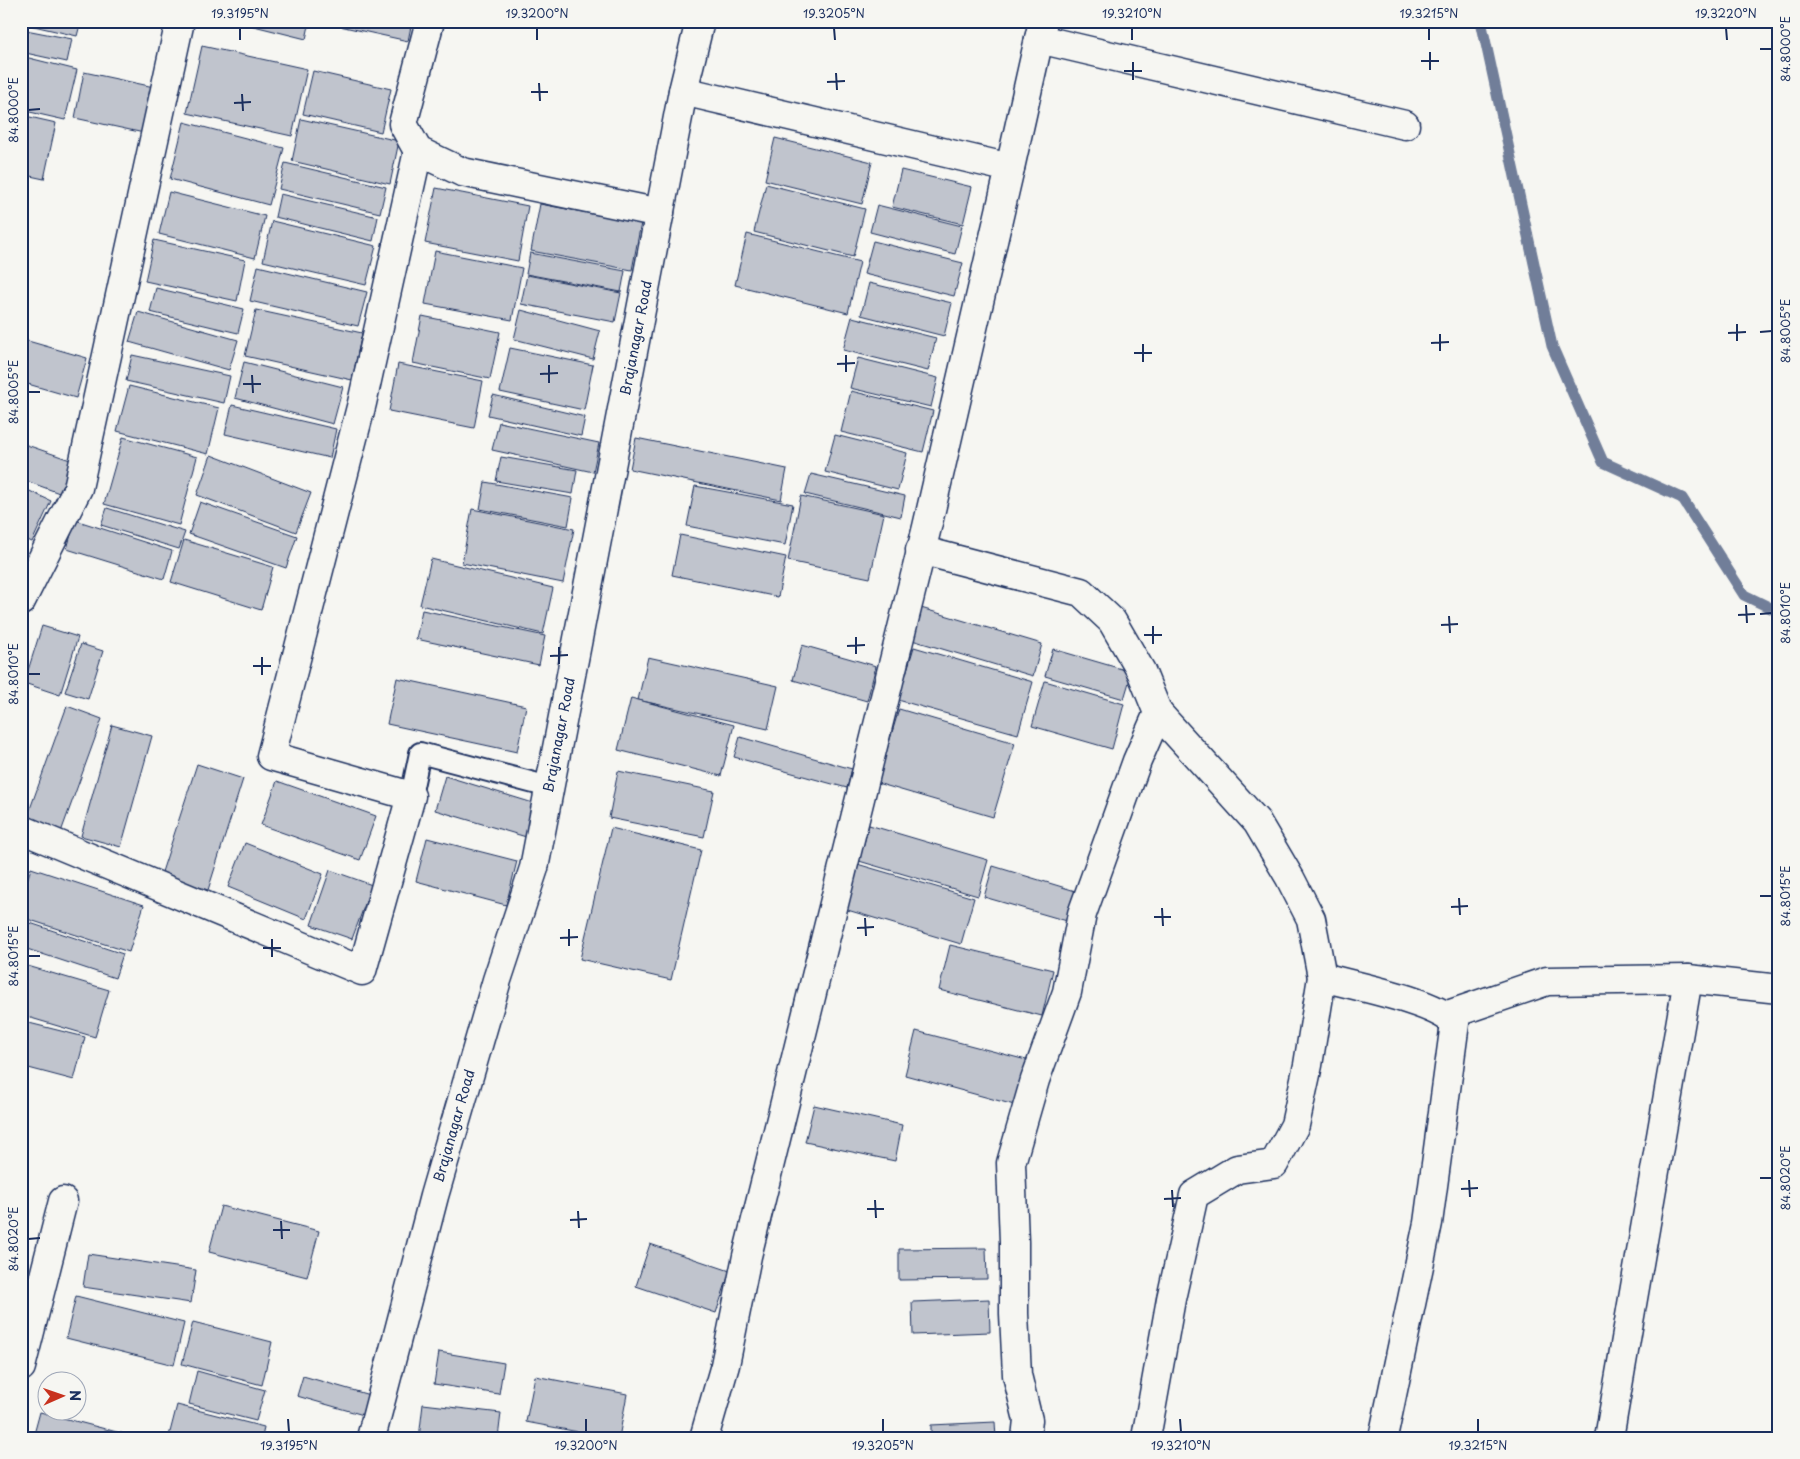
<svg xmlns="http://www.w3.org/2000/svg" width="1800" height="1459" font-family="'Playpen Sans',sans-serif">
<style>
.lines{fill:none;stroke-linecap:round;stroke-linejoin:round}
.stream{stroke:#717e99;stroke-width:11}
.building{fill:#c0c4cd;stroke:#1b2f5e}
.service-casing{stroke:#1b2f5e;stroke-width:24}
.minor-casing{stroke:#1b2f5e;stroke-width:31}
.service{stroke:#f6f6f2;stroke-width:20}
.minor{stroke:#f6f6f2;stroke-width:28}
.ticks{fill:none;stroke:#1b2f5e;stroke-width:2}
.labels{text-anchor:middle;stroke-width:4.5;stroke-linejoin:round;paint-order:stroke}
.street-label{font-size:14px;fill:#1b2f5e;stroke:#f6f6f2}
.neatline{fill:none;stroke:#1b2f5e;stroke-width:2}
.ticks-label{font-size:12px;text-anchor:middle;fill:#1b2f5e}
</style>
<rect width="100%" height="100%" fill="#f6f6f2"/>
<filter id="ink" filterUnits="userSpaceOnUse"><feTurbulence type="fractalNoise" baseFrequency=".02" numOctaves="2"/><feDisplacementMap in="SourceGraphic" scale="10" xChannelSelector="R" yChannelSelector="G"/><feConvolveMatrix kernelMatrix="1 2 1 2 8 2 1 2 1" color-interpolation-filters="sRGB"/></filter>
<g filter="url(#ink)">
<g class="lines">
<path class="stream" d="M1481,21L1552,346L1603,462L1682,498L1744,595L1779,612"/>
</g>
<g class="building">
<path d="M21,21H81L77,36L21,23Z"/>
<path d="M234,21H310L306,39Z"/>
<path d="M336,21H412L408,41L335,25Z"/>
<path d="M21,29L72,39L67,62L21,52Z"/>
<path d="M202,46L307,69L292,136L187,113Z"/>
<path d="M21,56L77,70L65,120L21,110Z"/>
<path d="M313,71L391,89L381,132L303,114Z"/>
<path d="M84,72L154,87L144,133L75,118Z"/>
<path d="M21,115L56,123L44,179L21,174Z"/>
<path d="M301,119L399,141L390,184L292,161Z"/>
<path d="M184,122L284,148L269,205L170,179Z"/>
<path d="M775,138L872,162L862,204L765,180Z"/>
<path d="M285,163L386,187L380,213L279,189Z"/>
<path d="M901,170L972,187L963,224L892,207Z"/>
<path d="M766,184L865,209L853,257L754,232Z"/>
<path d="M436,188L528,206L518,261L425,243Z"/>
<path d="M169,192L265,216L255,258L159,234Z"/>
<path d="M280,194L378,217L373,241L275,217Z"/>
<path d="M540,204L641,223L632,270L531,251Z"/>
<path d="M877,205L962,226L955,254L870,232Z"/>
<path d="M272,221L376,246L366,285L263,261Z"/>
<path d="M747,234L860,262L848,313L735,285Z"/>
<path d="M154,240L245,260L237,301L145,281Z"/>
<path d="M873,241L963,263L954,296L864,274Z"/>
<path d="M435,251L522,268L512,320L425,304Z"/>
<path d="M530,253L625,271L621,292L526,274Z"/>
<path d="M258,266L367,292L358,326L250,301Z"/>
<path d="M527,275L621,293L615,322L521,304Z"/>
<path d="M869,283L952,303L944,336L861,315Z"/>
<path d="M156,288L244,309L238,333L150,312Z"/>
<path d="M256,310L362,333L352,380L245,356Z"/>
<path d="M521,310L600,331L593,359L514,339Z"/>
<path d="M138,312L238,340L229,370L129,342Z"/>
<path d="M422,316L500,332L490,379L413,363Z"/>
<path d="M852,317L936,338L928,371L843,350Z"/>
<path d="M21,339L87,358L76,398L21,382Z"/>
<path d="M510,348L593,365L584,410L500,392Z"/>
<path d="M132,355L230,376L224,403L126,381Z"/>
<path d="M858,358L938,378L931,407L850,388Z"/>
<path d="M244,362L343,387L333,424L235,398Z"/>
<path d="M398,364L483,381L474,428L389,411Z"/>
<path d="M129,386L219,408L208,454L117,431Z"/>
<path d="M851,391L933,411L923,452L841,432Z"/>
<path d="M493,395L585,417L581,436L488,415Z"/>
<path d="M232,405L336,429L330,458L225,434Z"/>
<path d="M499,422L599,443L593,472L492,450Z"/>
<path d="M835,435L907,453L898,490L825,472Z"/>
<path d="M123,437L197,457L179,525L104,504Z"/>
<path d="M636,438L787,469L781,500L630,469Z"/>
<path d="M21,443L73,461L62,494L21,479Z"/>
<path d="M211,455L311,493L296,532L197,495Z"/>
<path d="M501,457L577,470L573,494L496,481Z"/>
<path d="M811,474L905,496L901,517L805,494Z"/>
<path d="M485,482L573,498L568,526L480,509Z"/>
<path d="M695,486L793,504L785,545L687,526Z"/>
<path d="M21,487L51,501L32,542L21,537Z"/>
<path d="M801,496L884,514L870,578L788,561Z"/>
<path d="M200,502L297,536L286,568L189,534Z"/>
<path d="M107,508L185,532L179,549L101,525Z"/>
<path d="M472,509L574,529L563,583L462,563Z"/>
<path d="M75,520L172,551L164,579L67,549Z"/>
<path d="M680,535L786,557L778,597L672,575Z"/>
<path d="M184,540L273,567L261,610L171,582Z"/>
<path d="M431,559L553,588L543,634L420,605Z"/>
<path d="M921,608L1042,644L1033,676L912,640Z"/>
<path d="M422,610L545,636L539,665L416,639Z"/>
<path d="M42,626L78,637L60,695L24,683Z"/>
<path d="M81,644L103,651L88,699L65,692Z"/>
<path d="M802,645L876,666L867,701L793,680Z"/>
<path d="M914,647L1033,682L1018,734L898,700Z"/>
<path d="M1053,649L1132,672L1124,699L1045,676Z"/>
<path d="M648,657L778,686L768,729L638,700Z"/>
<path d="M397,678L526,706L517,752L387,724Z"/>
<path d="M1045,681L1124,704L1112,749L1032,726Z"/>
<path d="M631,698L734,725L721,776L618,750Z"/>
<path d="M67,706L102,719L61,832L26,820Z"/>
<path d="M899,709L1015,743L993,817L877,783Z"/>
<path d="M112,725L152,736L121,847L81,836Z"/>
<path d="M740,737L852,769L847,788L734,757Z"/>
<path d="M197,764L243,779L208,890L161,875Z"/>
<path d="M618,771L714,791L704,837L609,818Z"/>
<path d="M445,776L543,806L533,839L435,810Z"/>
<path d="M277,781L376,816L360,860L261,825Z"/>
<path d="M869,825L988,860L978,896L859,861Z"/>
<path d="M611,828L701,850L671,980L580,959Z"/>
<path d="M427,838L517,861L506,905L416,881Z"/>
<path d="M245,843L323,874L306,919L228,887Z"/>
<path d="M857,864L974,898L961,944L844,909Z"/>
<path d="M993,866L1082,893L1074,923L984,897Z"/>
<path d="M31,868L144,905L129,952L21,917V900Z"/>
<path d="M330,870L372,885L352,939L311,925Z"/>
<path d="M21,920L123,954L115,978L21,947Z"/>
<path d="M950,945L1053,970L1042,1016L939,990Z"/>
<path d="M21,964L109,990L95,1037L21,1015Z"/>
<path d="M21,1021L85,1037L74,1080L21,1066Z"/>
<path d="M916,1031L1030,1061L1018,1106L905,1075Z"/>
<path d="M814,1105L902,1125L895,1161L805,1142Z"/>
<path d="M221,1206L319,1231L307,1277L209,1252Z"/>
<path d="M650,1244L730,1271L716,1313L636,1286Z"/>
<path d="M986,1248L987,1279L899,1280V1249Z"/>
<path d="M88,1254L196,1270L191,1303L83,1287Z"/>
<path d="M76,1296L184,1323L174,1365L66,1338Z"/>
<path d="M989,1299L990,1332L913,1335L912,1302Z"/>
<path d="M193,1322L272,1342L262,1385L182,1364Z"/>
<path d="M439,1352L504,1363L499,1394L434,1384Z"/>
<path d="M197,1371L265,1390L256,1421L189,1404Z"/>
<path d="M303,1376L373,1396L367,1416L297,1396Z"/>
<path d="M535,1376L627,1394L619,1438H610L526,1422Z"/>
<path d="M423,1404L501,1413L498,1438H419Z"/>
<path d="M177,1405L264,1427L262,1438H177L169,1436Z"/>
<path d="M40,1412L140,1438H33Z"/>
<path d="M995,1422L996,1438H931V1425Z"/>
</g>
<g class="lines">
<g class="service-casing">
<path id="service" d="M411,796L420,753L549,787"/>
</g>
<g class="minor-casing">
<g id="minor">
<path d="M430,21L403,124L418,151L462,172L660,213"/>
<path d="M1039,39L1405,125"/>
<path d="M683,91L1010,168L927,527L747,1256L725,1365L704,1438"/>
<path d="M1010,168L1043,21"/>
<path d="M920,550L1081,592L1112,621L1141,671L1158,713L1137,761L1082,914L1067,992L1035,1080L1011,1163L1014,1242V1314L1017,1375L1028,1420L1026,1438"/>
<path d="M21,601L78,488L180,21"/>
<path d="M21,829L362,971L411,796L271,756L362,403L418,151"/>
<path d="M1322,977C1355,986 1434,1001 1455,1023L1428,1223L1383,1438"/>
<path d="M1448,1015L1547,981L1688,979L1779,989"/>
<path d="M21,1367L63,1201"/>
<path d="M371,1438L434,1196L497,980L534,868L683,91L700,21"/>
<path d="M1146,1438L1171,1299L1194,1195L1237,1169L1274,1164L1295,1125L1308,1065L1322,977L1311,919L1290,878L1257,822L1158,713"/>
<path d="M1609,1438L1688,979"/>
</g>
</g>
<use href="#service" class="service"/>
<use href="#minor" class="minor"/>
</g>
</g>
<path class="ticks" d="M240,28V40M537,28V40M834,28L835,40M1132,28V40M1429,28V40M1726,28L1727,40M1760,49H1772M1430,52V70M1421,61H1439M1133,62V80M1124,71H1142M836,73L837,90M827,82L845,81M539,83L540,101M531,92H548M242,94L243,111M234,103L251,102M28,110L40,109M1737,324V341M1760,332L1772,331M1728,333L1746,332M1440,334V351M1431,343L1449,342M1143,344V362M1134,353H1152M846,355V372M837,364L855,363M549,365V383M540,374L558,373M252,375L253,393M243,384H261M28,392H40M1746,605L1747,623M1760,614L1772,613M1738,615L1755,614M1449,616L1450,633M1441,625L1458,624M1153,626V644M1144,635H1162M856,637V654M847,646L865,645M559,647V664M550,656L568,655M262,657V675M253,666H271M28,674H40M1760,896H1772M1459,898L1460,915M1451,907L1468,906M1162,908L1163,926M1154,917H1171M865,918L866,936M857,928L874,927M569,929V946M560,938L578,937M272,939V957M263,948H281M28,956H40M1760,1178H1772M1469,1180L1470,1197M1461,1189L1478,1188M1172,1190L1173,1207M1164,1199L1181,1198M875,1200L876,1218M867,1209H884M578,1211L579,1228M570,1220L587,1219M281,1221L282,1239M273,1230H290M28,1239L40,1238M288,1419L289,1432M586,1419V1432M883,1419V1432M1180,1419L1181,1432M1478,1419V1432"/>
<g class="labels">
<g class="street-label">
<text transform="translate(636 338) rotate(-79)" y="5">Brajanagar Road</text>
<text transform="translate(559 735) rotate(-79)" y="5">Brajanagar Road</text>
<text transform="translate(454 1126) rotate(-74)" y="5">Brajanagar Road</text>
</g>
</g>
<rect width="1800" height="1459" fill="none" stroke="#f6f6f2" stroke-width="55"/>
<g transform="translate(62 1396) rotate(88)"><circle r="24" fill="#f6f6f2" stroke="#9ea6b7"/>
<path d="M0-4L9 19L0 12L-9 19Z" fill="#c8321e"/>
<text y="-8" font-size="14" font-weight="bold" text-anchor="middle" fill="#1b2f5e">N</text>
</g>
<rect x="28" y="28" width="1744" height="1404" class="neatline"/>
<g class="ticks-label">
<text x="240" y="18">19.3195°N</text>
<text x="537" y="18">19.3200°N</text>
<text x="834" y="18">19.3205°N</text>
<text x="1132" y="18">19.3210°N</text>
<text x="1429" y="18">19.3215°N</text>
<text x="1726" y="18">19.3220°N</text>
<text transform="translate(1786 49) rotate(-90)" y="4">84.8000°E</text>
<text transform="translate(14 110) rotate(-90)" y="4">84.8000°E</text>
<text transform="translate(1786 331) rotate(-90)" y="4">84.8005°E</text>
<text transform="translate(14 392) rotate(-90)" y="4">84.8005°E</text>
<text transform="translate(1786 613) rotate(-90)" y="4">84.8010°E</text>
<text transform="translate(14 674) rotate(-90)" y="4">84.8010°E</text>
<text transform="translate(1786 896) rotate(-90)" y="4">84.8015°E</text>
<text transform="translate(14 956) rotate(-90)" y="4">84.8015°E</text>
<text transform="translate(1786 1178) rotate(-90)" y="4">84.8020°E</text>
<text transform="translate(14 1239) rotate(-90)" y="4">84.8020°E</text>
<text x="289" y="1450">19.3195°N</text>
<text x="586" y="1450">19.3200°N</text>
<text x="883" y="1450">19.3205°N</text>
<text x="1181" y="1450">19.3210°N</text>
<text x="1478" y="1450">19.3215°N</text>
</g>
</svg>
